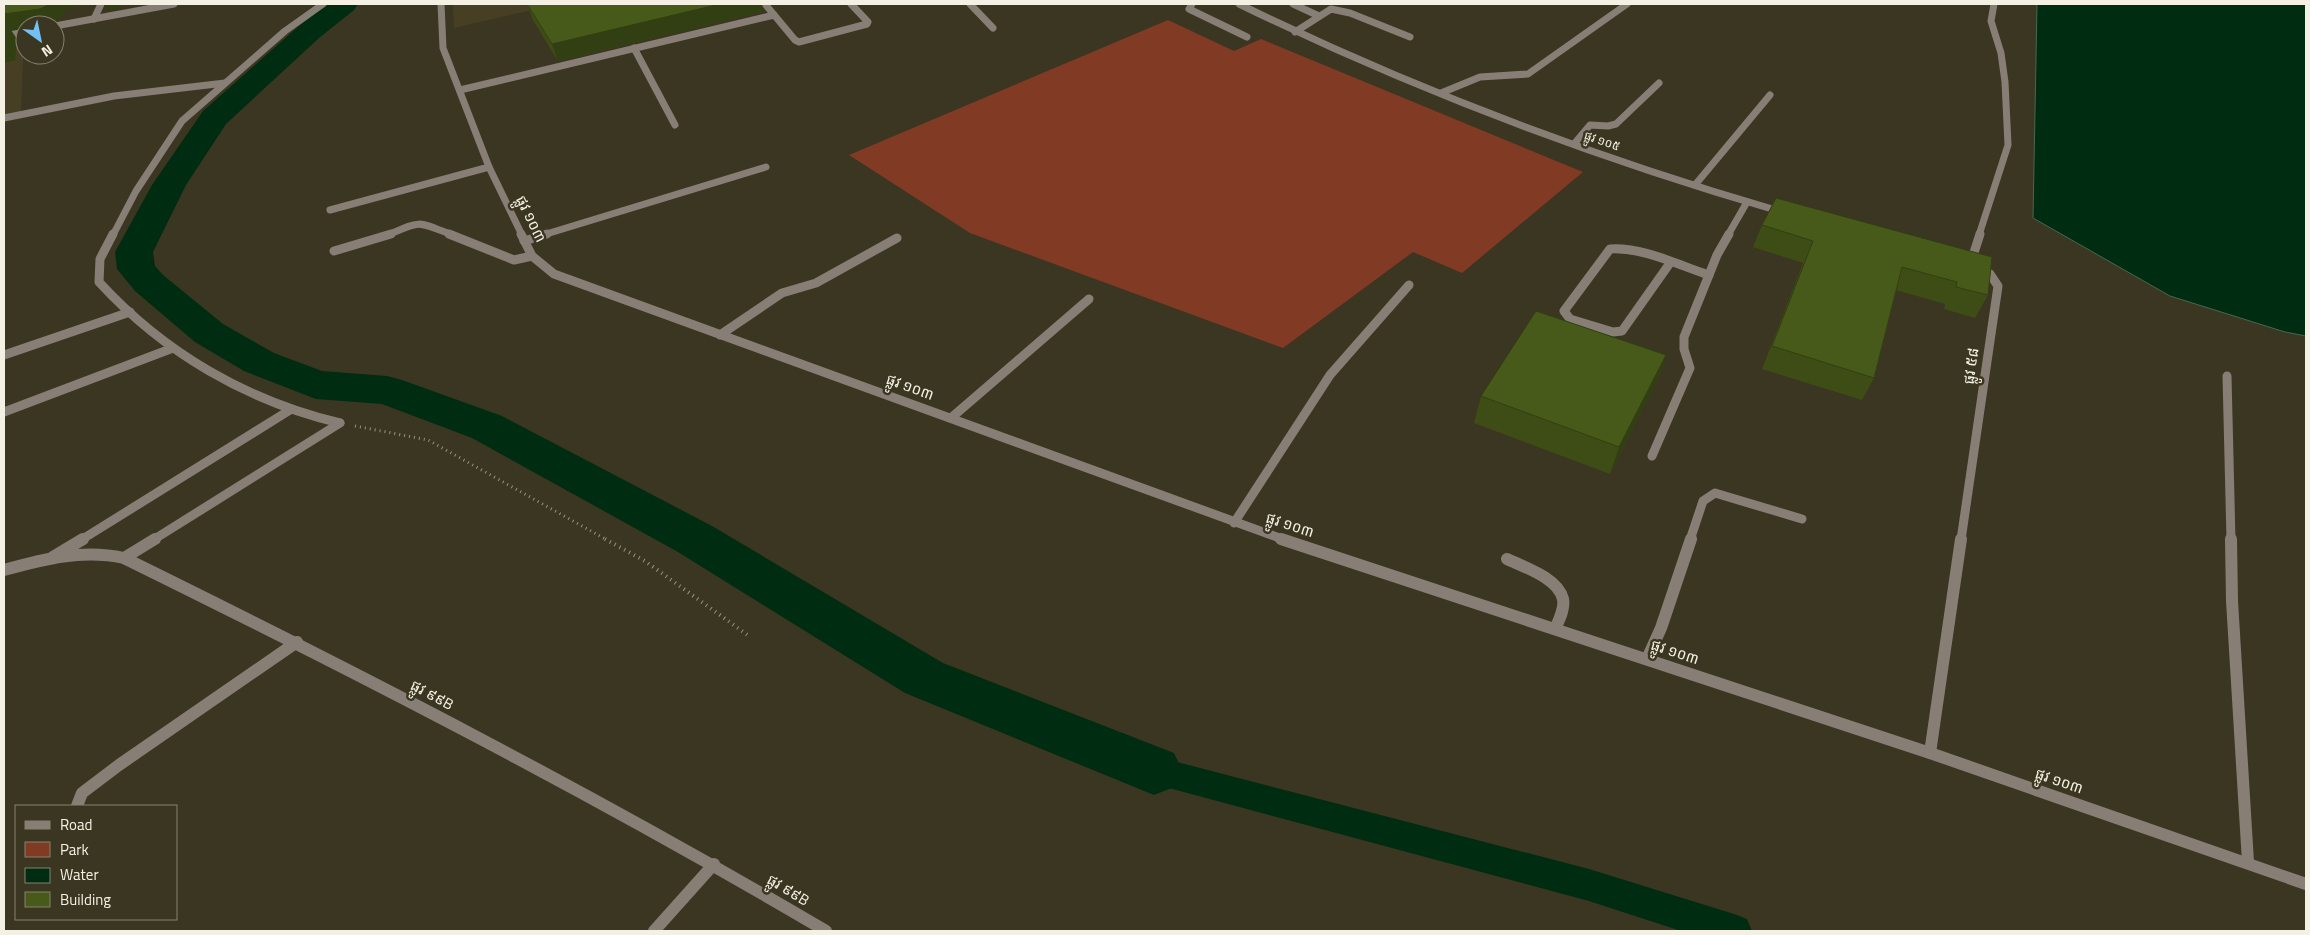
<svg xmlns="http://www.w3.org/2000/svg" width="2310" height="935" font-family="'Titillium Web','Noto Sans Khmer',sans-serif">
<style>
.built{fill:#473f23}
.green{fill:#813a24}
.water{fill:#002c11;stroke:#496750}
.lines{fill:none;stroke-linecap:round;stroke-linejoin:round}
.canal{fill:#002c11;fill-rule:evenodd}
.river{fill:#002c11;fill-rule:evenodd}
.path-far1{stroke:#969281;stroke-width:3;stroke-dasharray:1 4;stroke-linecap:butt}
.path{stroke:#969281;stroke-width:4;stroke-dasharray:1 4.5;stroke-linecap:butt}
.service-far2{stroke:#877e76;stroke-width:7}
.service-far1{stroke:#877e76;stroke-width:9}
.service{stroke:#877e76;stroke-width:12}
.pedestrian{stroke:#877e76;stroke-width:9}
.minor-far2{stroke:#877e76;stroke-width:7}
.minor-far1{stroke:#877e76;stroke-width:9}
.minor{stroke:#877e76;stroke-width:12}
.tertiary-far2{stroke:#877e76;stroke-width:7}
.tertiary-far1{stroke:#877e76;stroke-width:9}
.tertiary{stroke:#877e76;stroke-width:12}
.wall{fill:#3e4d16}
.shaded-wall{fill:#323f12}
.building{fill:#485a1a;stroke:#323f12}
.labels{text-anchor:middle;stroke-width:5;stroke-linejoin:round;paint-order:stroke}
.far-street-label{font-size:12px;fill:#f4f1e4;stroke:#3b3621}
.street-label{font-size:15px;fill:#f4f1e4;stroke:#3b3621}
</style>
<rect width="100%" height="100%" fill="#3b3621"/>
<g class="built">
<path d="M453,4H557L454,28Z"/>
<path d="M24,39L21,112L4,116V43Z"/>
</g>
<path class="green" d="M1168,20L1234,51L1261,39L1583,172L1462,273L1413,252L1283,348L970,233L849,155Z"/>
<path class="water" d="M2037,4H2306V336L2285,332L2170,296L2033,218Z"/>
<g class="lines">
<path class="canal" d="M1154,756L1589,869L1734,914L1747,919L1752,931H1681L1589,901L1154,784L1142,780L1138,770L1142,760Z"/>
<path class="river" d="M327,4H358L354,10L319,38L226,124L186,185L153,252L155,266L163,275L223,324L274,353L322,371L387,376L402,380L502,416L712,526L943,663L1174,753L1182,770L1174,787L1154,795L905,693L678,552L472,438L382,404L316,399L244,371L195,342L135,291L117,269L115,252L152,185L203,111L299,26Z"/>
<path class="path-far1" d="M355,426L428,440L607,540"/>
<path class="path" d="M605,539L645,561L749,636"/>
<g class="service-far2">
<path d="M970,4L993,28"/>
<path d="M1192,4L1189,9L1247,37"/>
<path d="M1293,4L1319,16"/>
<path d="M94,19L101,4"/>
<path d="M1295,32L1331,9L1350,13L1410,37"/>
<path d="M634,48L675,125"/>
<path d="M1441,93L1480,77L1528,74L1627,4"/>
<path d="M1574,144L1590,125L1608,126L1616,124L1659,83"/>
<path d="M1695,185L1770,95"/>
</g>
<g class="service-far1">
<path d="M1670,263L1622,331L1613,332L1570,319L1564,311L1610,249C1643,247 1678,265 1709,275"/>
<path d="M720,335L782,293L816,283L897,238"/>
<path d="M1690,540L1703,501L1715,493L1802,519"/>
</g>
<g class="service">
<path d="M1507,559C1524,567 1558,578 1563,599C1565,609 1559,620 1555,629"/>
<path d="M1647,659L1661,628L1691,539"/>
</g>
<path class="pedestrian" d="M951,418L1089,299"/>
<g class="minor-far2">
<path d="M765,4L795,40L799,42L867,24L868,22L851,4"/>
<path d="M1239,4C1413,89 1596,158 1782,212"/>
<path d="M460,90L774,15"/>
<path d="M4,118L114,96L225,83"/>
<path d="M330,210L489,167"/>
<path d="M113,235L136,191L182,121L285,31L323,4"/>
<path d="M388,235C422,220 417,221 452,235"/>
<path d="M543,235L766,167"/>
<path d="M1728,235L1747,202"/>
<path d="M1979,235L2008,145L2005,82L2001,53L1991,21L1994,4"/>
</g>
<g class="minor-far1">
<path d="M113,234L100,259L99,282C164,353 247,401 340,423"/>
<path d="M449,234L514,260L532,256"/>
<path d="M524,241L547,234"/>
<path d="M334,251L391,234"/>
<path d="M1970,265L1980,234"/>
<path d="M4,355L130,312"/>
<path d="M2227,376L2231,540"/>
<path d="M4,412L173,348"/>
<path d="M1652,456L1690,368L1684,349V337L1717,255L1729,234"/>
<path d="M1234,523L1330,375L1409,285"/>
<path d="M81,540L290,410"/>
<path d="M153,540L340,423"/>
<path d="M1961,540L1998,286L1990,274L1978,269"/>
</g>
<g class="minor">
<path d="M2231,539L2232,601L2248,862"/>
<path d="M53,557L83,539"/>
<path d="M124,558L155,539"/>
<path d="M1930,753L1961,539"/>
<path d="M77,806L82,793L119,765L297,642"/>
<path d="M654,931L714,864"/>
</g>
<g class="tertiary-far2">
<path d="M441,4L443,48L489,167L522,235"/>
<path d="M55,26L174,4"/>
<path d="M4,36L25,32"/>
</g>
<path class="tertiary-far1" d="M521,234L532,256L554,274L1285,540"/>
<g class="tertiary">
<path d="M1281,539L1930,753L2306,884"/>
<path d="M4,570C44,559 82,549 124,558C362,675 597,796 826,931"/>
</g>
</g>
<g class="wall">
<path d="M527,4L764,11L558,61L533,20Z"/>
<path d="M1776,198L1988,295L1975,318L1944,309L1945,304L1896,290L1874,378L1862,400L1762,369L1803,263L1753,247L1762,225Z"/>
<path d="M1666,355L1657,381L1610,474L1474,423L1481,396Z"/>
</g>
<g class="shaded-wall">
<path d="M50,4H96L95,5L66,9L59,20L50,24L44,25H25V28L11,30L17,39L15,60L4,63V14Z"/>
<path d="M105,4H126L124,7L109,11Z"/>
<path d="M720,4H762L764,11L558,61L552,44Z"/>
<path d="M1666,355L1657,381L1610,474L1619,447Z"/>
</g>
<g class="building">
<path d="M4,4H50L40,9L4,14Z"/>
<path d="M527,4H720L552,44Z"/>
<path d="M6,23L4,45V24Z"/>
<path d="M1776,198L1992,257L1988,295L1956,287L1957,282L1902,267L1874,378L1772,346L1813,241L1762,225Z"/>
<path d="M1536,311L1666,355L1619,447L1481,396Z"/>
</g>
<g class="labels">
<g class="far-street-label">
<text transform="translate(1602 141) rotate(19)" y="4">ផ្លូវ ១០៥</text>
</g>
<g class="street-label">
<text transform="translate(531 219) rotate(64)" y="5">ផ្លូវ ១០៣</text>
<text transform="translate(1971 366) rotate(-82)" y="5">ផ្លូវ ៥៨</text>
<text transform="translate(910 387) rotate(20)" y="5">ផ្លូវ ១០៣</text>
<text transform="translate(1290 525) rotate(18)" y="5">ផ្លូវ ១០៣</text>
<text transform="translate(1675 652) rotate(18)" y="5">ផ្លូវ ១០៣</text>
<text transform="translate(432 695) rotate(28)" y="5">ផ្លូវ ៩៩B</text>
<text transform="translate(2059 781) rotate(19)" y="5">ផ្លូវ ១០៣</text>
<text transform="translate(788 890) rotate(31)" y="5">ផ្លូវ ៩៩B</text>
</g>
</g>
<rect width="2310" height="935" fill="none" stroke="#f4f1e4" stroke-width="10"/>
<rect x="15" y="805" width="162" height="115" fill="#3b3621" stroke="#85816f"/>
<rect x="25" y="821" width="25" height="8" fill="#877e76" stroke="#85816f"/>
<text x="60" y="830" font-size="15" fill="#f4f1e4">Road</text>
<rect x="25" y="842" width="25" height="15" fill="#813a24" stroke="#85816f"/>
<text x="60" y="855" font-size="15" fill="#f4f1e4">Park</text>
<rect x="25" y="868" width="25" height="15" fill="#002c11" stroke="#85816f"/>
<text x="60" y="880" font-size="15" fill="#f4f1e4">Water</text>
<rect x="25" y="892" width="25" height="15" fill="#485a1a" stroke="#85816f"/>
<text x="60" y="905" font-size="15" fill="#f4f1e4">Building</text>
<g transform="translate(40 40) rotate(147)"><circle r="24" fill="#3b3621" stroke="#85816f"/>
<path d="M0-4L9 19L0 12L-9 19Z" fill="#71c1f5"/>
<text y="-8" font-size="14" font-weight="bold" text-anchor="middle" fill="#f4f1e4">N</text>
</g>
</svg>
